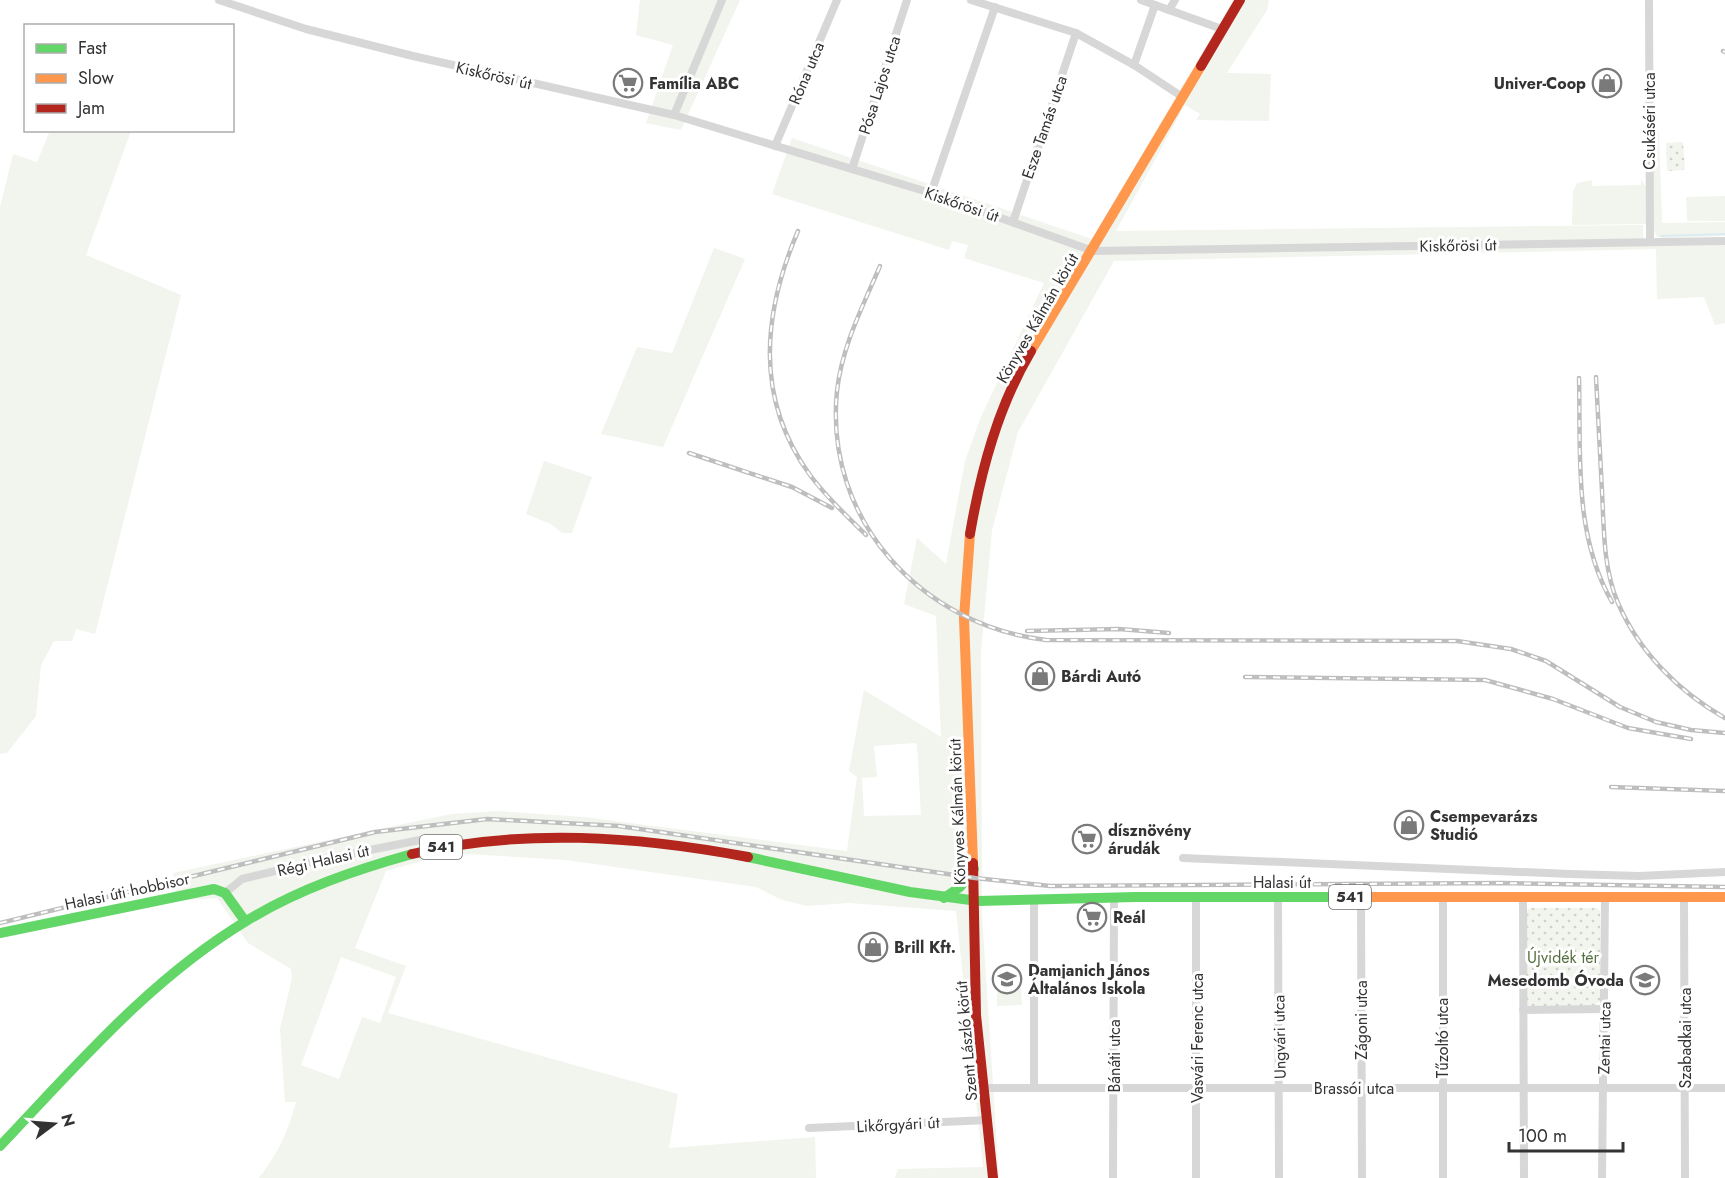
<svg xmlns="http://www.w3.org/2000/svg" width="1725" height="1178" font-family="Jost,sans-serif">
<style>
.green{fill:#f1f5ed;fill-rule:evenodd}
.park{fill:url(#park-dots)}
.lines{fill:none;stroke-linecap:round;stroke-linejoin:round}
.stream{stroke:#ddebf3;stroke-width:2}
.street{stroke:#d7d7d7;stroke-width:8}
.fast{stroke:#63d668;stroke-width:10}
.slow{stroke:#ff974d;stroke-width:10}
.jam{stroke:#b3261e;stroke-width:10}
.rail-casing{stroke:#bebebe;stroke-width:4.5}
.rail{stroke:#fff;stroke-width:2;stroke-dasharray:7;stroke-linecap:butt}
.labels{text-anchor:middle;stroke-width:6;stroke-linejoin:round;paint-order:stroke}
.shield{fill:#fff;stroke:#707070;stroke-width:1.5}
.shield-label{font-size:15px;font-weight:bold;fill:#333}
.street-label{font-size:16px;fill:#333;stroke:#fff}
.poi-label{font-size:16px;font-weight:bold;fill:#333;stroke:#fff;text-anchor:start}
.park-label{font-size:16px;fill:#56703f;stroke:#fff}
</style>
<defs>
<pattern id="park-dots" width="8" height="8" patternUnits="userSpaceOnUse" patternTransform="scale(1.5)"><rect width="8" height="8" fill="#f1f5ed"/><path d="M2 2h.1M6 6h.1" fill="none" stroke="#cfd2cc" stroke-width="1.8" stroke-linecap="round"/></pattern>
</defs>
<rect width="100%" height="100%" fill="#fff"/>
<g class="green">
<path d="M640,0H740L681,130L646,123L673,45L636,35Z"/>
<path d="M1233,0H1269L1267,10L1227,73L1271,74L1269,121L1196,120L1200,114L1185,105L1116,231L1643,225L1644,246L1725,245V323L1715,325L1704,297L1657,299L1656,249L1114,261L1018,432L992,530L981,651L982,914L999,1178H895L898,1169L983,1167L956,911L849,903L806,906L780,899L756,887L566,860L451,853L386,871L355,948L406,966L388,1013L678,1094L669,1148L815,1137L816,1178H259C278,1153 288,1132 296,1102H285L280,1029L292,978L291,969L248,943L217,898L177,901L173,873L451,814L499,811L584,817L847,851L857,777L849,771L864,690L941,737L936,616L904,604L917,538L946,564L965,461L980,419L1044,283L964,258L968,245L952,241L949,250L772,194L792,138L1092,239ZM915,743L917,745L921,815L864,816L862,778L877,777L874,746ZM341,957L396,977L380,1023L362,1017L339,1079L301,1065Z"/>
<path d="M50,131H131L86,255L181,295L95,634L76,629L72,641H54L41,665L36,716L7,753L0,754V207L13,154L37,162Z"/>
<path d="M1659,132L1662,223L1725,222V236L1662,238L1656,236L1654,229L1652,138Z"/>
<path d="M1641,179L1646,187V224L1572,225L1573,191L1577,183L1592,180V186L1641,185Z"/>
<path d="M1725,196V221H1687L1686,197Z"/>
<path d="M714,248L745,259L663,447L601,434L637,347L672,353Z"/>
<path d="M544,461L592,477L572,533H562L551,524L526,514Z"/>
<path d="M1021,988L1022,1005L997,1006V989Z"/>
</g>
<g class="park">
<path d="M1683,142L1685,170L1667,171L1666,143Z"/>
<path d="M1530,908H1597L1600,911V1001L1594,1006L1529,1008L1525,1005L1526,912Z"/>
</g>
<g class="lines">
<path class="stream" d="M1661,236L1725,234"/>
<g class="street">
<path d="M219,0L306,29L413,56L674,115L931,193L1093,251L1725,241"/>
<path d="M971,0L1076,33L1134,65L1181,96"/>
<path d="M1141,0L1222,29"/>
<path d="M1649,0L1650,242"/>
<path d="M1169,10L1175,0"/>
<path d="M1134,65L1155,5"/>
<path d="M674,115L722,0"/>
<path d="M775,146L837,0"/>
<path d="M852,169L907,0"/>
<path d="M931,193L995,7"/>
<path d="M1013,222L1076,33"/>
<path d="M1183,858L1570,874L1639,876L1725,872"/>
<path d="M225,893L242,879L320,860L425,839"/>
<path d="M1278,897L1279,1178"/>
<path d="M1361,897L1362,1178"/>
<path d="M1443,897V1178"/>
<path d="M1523,897L1524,1178"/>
<path d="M1684,898L1685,1178"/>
<path d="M1523,1010L1604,1009"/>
<path d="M1034,1086V900"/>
<path d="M984,1088H1725"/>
<path d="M809,1128L988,1120"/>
<path d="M1113,1178L1114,897"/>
<path d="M1196,1178V897"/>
<path d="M1602,1178L1605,897"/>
</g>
<g class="fast">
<path d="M748,857L910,892L978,901L1136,897H1373"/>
<path d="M944,898L960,887L974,869"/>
<path d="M0,933L214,889L225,893L245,921"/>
<path d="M0,1146C77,1065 151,978 248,920C299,889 355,870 412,854"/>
</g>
<g class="slow">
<path d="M1031,351L1201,66"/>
<path d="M970,534L964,618L973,863"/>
<path d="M1373,897H1725"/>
</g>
<g class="jam">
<path d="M1201,66L1240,0"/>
<path d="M970,534C981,470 998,407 1031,351"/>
<path d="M412,854C524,828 636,836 748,857"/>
<path d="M973,863L976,1015L993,1178"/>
</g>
<g class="rail-casing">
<g id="rail">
<path d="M1723,51L1725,52"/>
<path d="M798,231C763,313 754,398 810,475C826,497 847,516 866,535"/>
<path d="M880,266C863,306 842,346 837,391C824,520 921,625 1046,640L1457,641L1511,649L1546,661L1620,707L1656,722L1691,730L1725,733"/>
<path d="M1596,377C1598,415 1600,453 1602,491C1604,528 1603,568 1618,603C1639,652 1679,692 1725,718"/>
<path d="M1579,378C1581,453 1573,534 1612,602"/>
<path d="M689,453L792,487L832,508"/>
<path d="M1027,631L1119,629L1169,633"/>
<path d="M1245,677L1485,680L1553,699L1628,728L1691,739"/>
<path d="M1611,787L1725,791"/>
<path d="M0,923L375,832L487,819L619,826L975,878L1050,886L1503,883L1725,887"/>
</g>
</g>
<use href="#rail" class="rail"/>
</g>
<defs>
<g id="supermarket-ring" transform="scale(1.5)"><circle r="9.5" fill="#fff" stroke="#7a7a7a" stroke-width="1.5"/><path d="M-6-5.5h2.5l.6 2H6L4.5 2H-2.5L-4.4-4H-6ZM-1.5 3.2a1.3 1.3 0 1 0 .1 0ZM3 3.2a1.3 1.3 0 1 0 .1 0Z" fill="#7a7a7a"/></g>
<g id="shop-ring" transform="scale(1.5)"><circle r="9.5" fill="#fff" stroke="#7a7a7a" stroke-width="1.5"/><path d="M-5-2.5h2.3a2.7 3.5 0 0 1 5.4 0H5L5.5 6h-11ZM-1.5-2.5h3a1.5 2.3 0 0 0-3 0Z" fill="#7a7a7a"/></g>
<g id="school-ring" transform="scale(1.5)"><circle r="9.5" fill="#fff" stroke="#7a7a7a" stroke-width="1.5"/><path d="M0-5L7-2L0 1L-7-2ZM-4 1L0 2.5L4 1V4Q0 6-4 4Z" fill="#7a7a7a"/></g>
</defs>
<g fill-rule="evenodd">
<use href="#supermarket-ring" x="628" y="83"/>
<use href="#shop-ring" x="1607" y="83"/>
<use href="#shop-ring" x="1040" y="676"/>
<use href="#shop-ring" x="1409" y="825"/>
<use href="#supermarket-ring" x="1087" y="839"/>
<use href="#supermarket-ring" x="1092" y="917"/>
<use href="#shop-ring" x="873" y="947"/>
<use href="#school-ring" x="1007" y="979"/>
<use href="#school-ring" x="1645" y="980"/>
</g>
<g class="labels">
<g class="shield">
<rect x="420" y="835" width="42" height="24" rx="4.5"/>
<rect x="1329" y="885" width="42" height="24" rx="4.5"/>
</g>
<g class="shield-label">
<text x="441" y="852">541</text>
<text x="1350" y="902">541</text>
</g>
<g class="street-label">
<text transform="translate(806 73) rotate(-67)" y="6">Róna utca</text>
<text transform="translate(494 75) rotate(13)" y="6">Kiskőrösi út</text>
<text transform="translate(879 85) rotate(-72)" y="6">Pósa Lajos utca</text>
<text transform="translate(1649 121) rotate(-90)" y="6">Csukáséri utca</text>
<text transform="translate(1044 127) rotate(-71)" y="6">Esze Tamás utca</text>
<text transform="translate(962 204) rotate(19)" y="6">Kiskőrösi út</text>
<text transform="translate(1458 245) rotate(-1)" y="6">Kiskőrösi út</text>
<text transform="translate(1037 318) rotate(-60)" y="6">Könyves Kálmán körút</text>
<text transform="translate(957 812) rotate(-92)" y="6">Könyves Kálmán körút</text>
<text transform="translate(323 860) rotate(-13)" y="6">Régi Halasi út</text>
<text x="1282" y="888">Halasi út</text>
<text transform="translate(127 891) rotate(-12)" y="6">Halasi úti hobbisor</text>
<text transform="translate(1361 1020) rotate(-90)" y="6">Zágoni utca</text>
<text transform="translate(1279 1037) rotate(-91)" y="6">Ungvári utca</text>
<text transform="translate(1197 1038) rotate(-90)" y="6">Vasvári Ferenc utca</text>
<text transform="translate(1442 1038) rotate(-90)" y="6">Tűzoltó utca</text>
<text transform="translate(1604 1038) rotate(-89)" y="6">Zentai utca</text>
<text transform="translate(1685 1038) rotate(-90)" y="6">Szabadkai utca</text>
<text transform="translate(966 1041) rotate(-95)" y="6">Szent László körút</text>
<text transform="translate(1114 1056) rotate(-90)" y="6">Bánáti utca</text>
<text x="1354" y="1094">Brassói utca</text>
<text transform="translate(898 1124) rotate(-3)" y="6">Likőrgyári út</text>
</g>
<g class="poi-label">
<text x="649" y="89">Família ABC</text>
<text x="1586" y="89" text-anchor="end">Univer-Coop</text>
<text x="1061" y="682">Bárdi Autó</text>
<text x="1430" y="822">Csempevarázs<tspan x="1430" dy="18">Studió</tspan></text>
<text x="1108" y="836">dísznövény<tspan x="1108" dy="18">árudák</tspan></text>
<text x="1113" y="923">Reál</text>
<text x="894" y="953">Brill Kft.</text>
<text x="1028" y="976">Damjanich János<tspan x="1028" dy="18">Általános Iskola</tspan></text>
<text x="1624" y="986" text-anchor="end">Mesedomb Óvoda</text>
</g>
<g class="park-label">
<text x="1563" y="963">Újvidék tér</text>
</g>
</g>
<rect x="24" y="24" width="210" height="108" fill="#ffffff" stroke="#adadad" stroke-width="1.5"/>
<rect x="36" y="44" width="30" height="9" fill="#63d668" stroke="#adadad" stroke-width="1.5"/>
<text x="78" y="54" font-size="18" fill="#333333">Fast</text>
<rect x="36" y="74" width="30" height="9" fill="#ff974d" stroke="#adadad" stroke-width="1.5"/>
<text x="78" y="84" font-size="18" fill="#333333">Slow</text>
<rect x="36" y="104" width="30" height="9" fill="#b3261e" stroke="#adadad" stroke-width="1.5"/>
<text x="78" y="114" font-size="18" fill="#333333">Jam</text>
<g transform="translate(54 1124) rotate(74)" stroke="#ffffff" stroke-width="4.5" paint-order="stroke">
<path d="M0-4.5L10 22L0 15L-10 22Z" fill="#333333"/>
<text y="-9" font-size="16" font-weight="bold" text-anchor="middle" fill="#333333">N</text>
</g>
<path d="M1509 1142v9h114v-9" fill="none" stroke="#333333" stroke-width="3"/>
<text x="1518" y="1142" font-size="18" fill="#333333" stroke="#ffffff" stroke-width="4.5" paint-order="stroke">100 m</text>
</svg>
